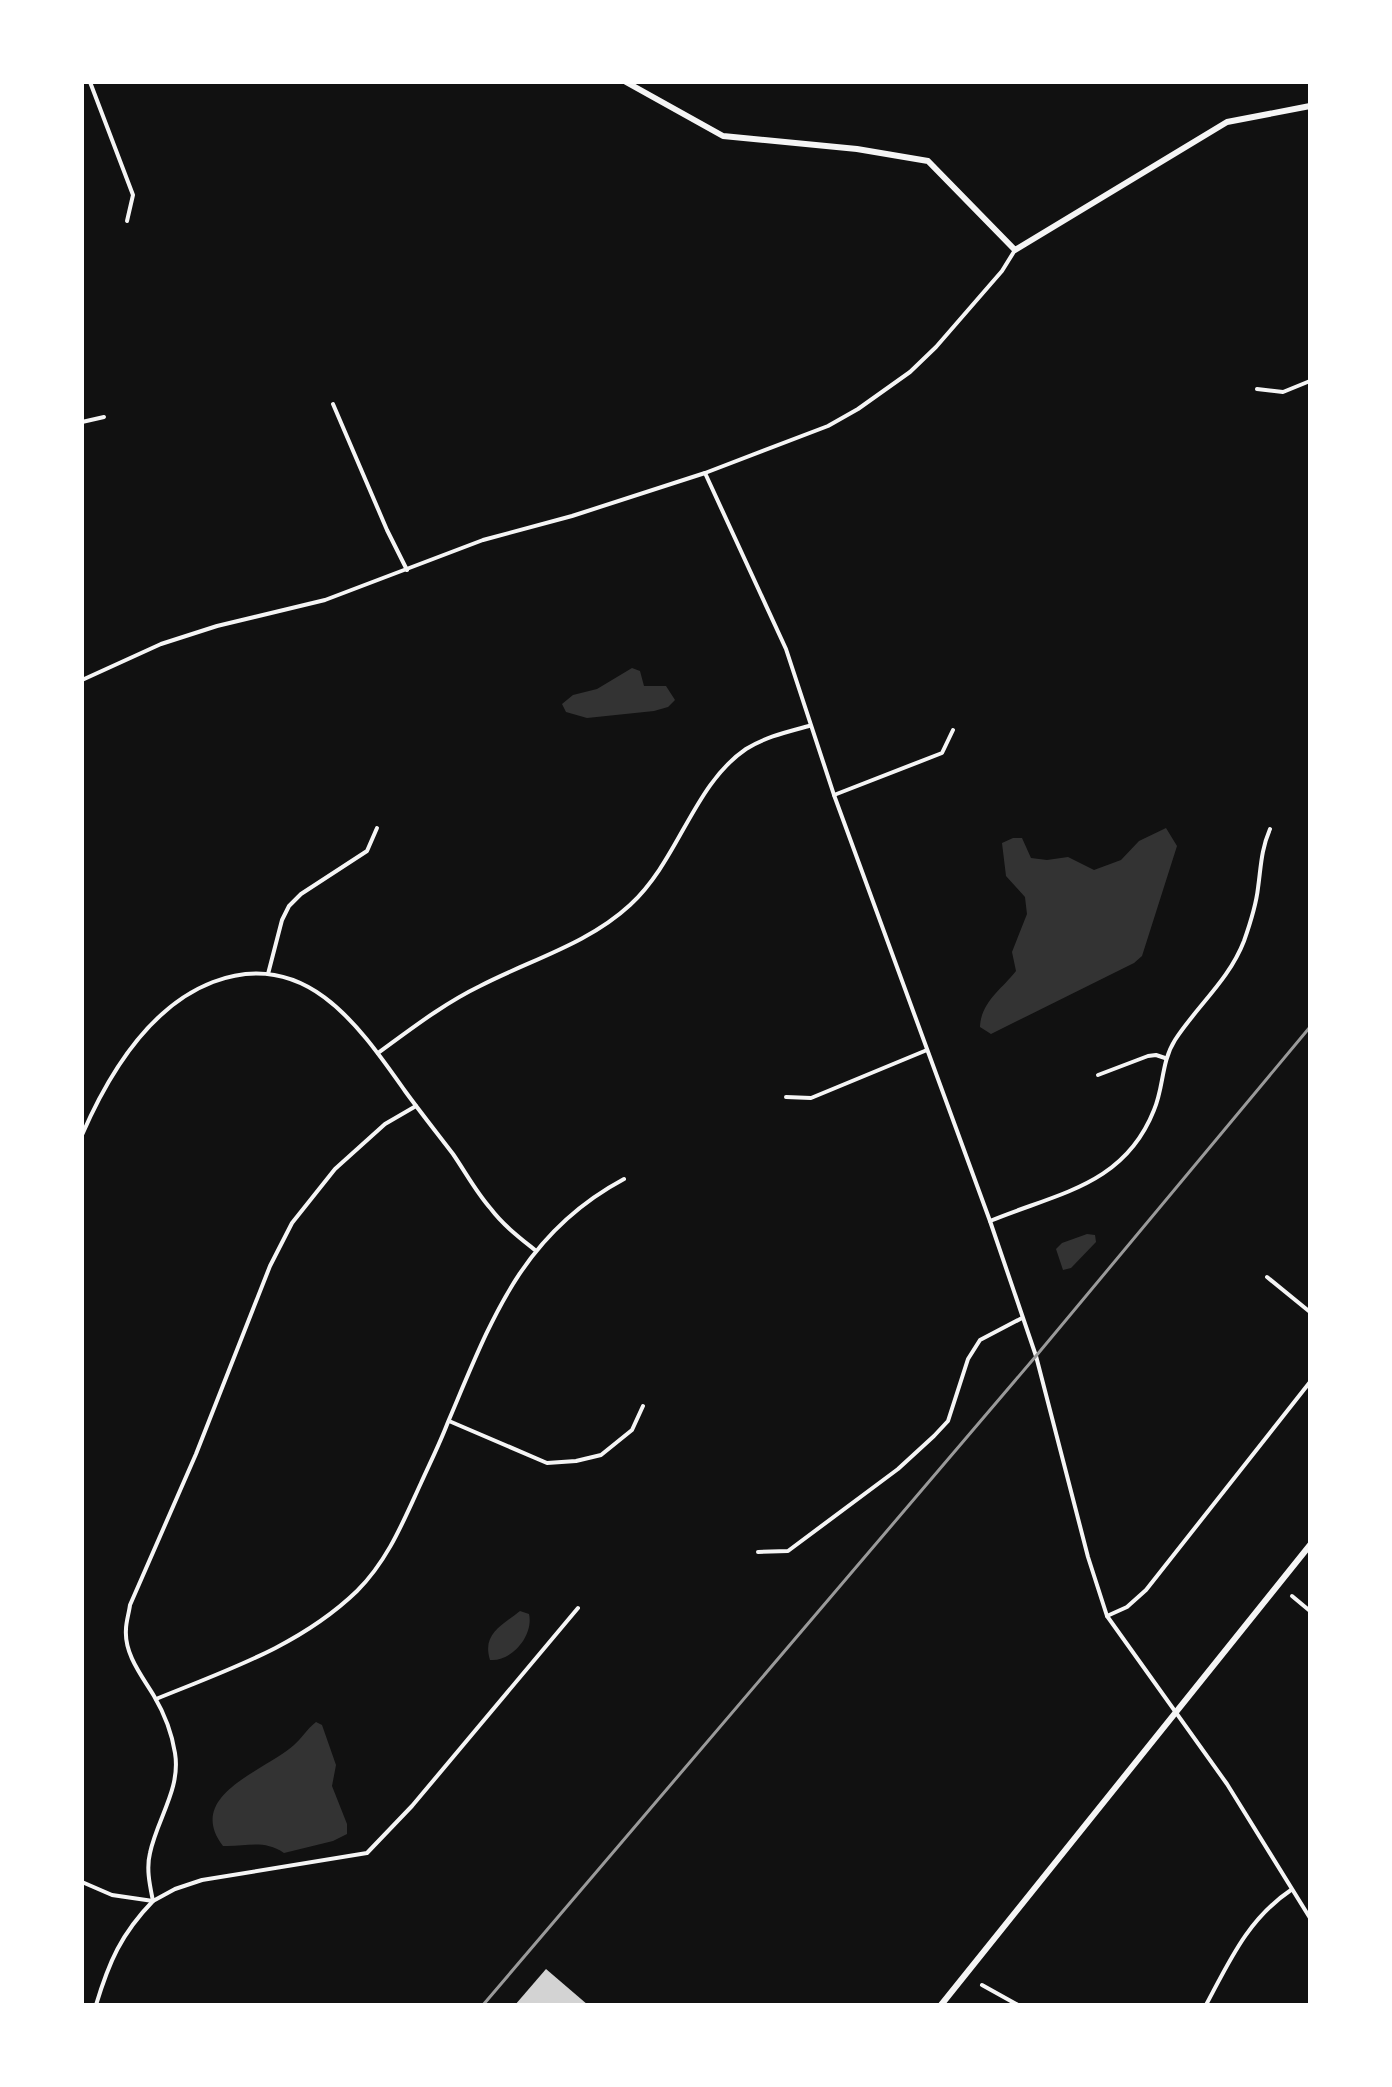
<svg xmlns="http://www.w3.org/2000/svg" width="1392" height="2087" font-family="'Source Sans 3',sans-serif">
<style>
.water{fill:#333}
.building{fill:#d3d3d3}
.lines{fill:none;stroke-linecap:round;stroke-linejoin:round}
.minor{stroke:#f5f5f5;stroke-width:4}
.secondary{stroke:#f5f5f5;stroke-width:6}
.rail{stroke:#9a9a9a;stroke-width:3}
</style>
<rect width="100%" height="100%" fill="#111"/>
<g class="water">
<path d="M632,668L640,671L644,686H666L675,700L668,707L654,711L587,718L566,712L562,704L573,695L597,689Z"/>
<path d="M1166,828L1177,846L1142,956L1134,963L991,1034L980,1027C981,1002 1001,990 1016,971L1012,952L1027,914L1025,897L1006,876L1002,843L1013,838H1022L1031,858L1047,860L1068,857L1094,870L1121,860L1139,841Z"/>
<path d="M1087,1234L1095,1235L1096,1242L1071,1268L1063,1270L1056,1249L1062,1243Z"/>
<path d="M520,1611L529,1614C534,1636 511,1662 490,1660C482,1634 501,1626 520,1611Z"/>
<path d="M316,1722L322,1725L336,1765L332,1786L347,1824V1834L333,1841L284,1853C263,1839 246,1847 223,1846C184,1795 265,1771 294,1745C302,1738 307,1729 316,1722Z"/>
</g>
<path class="building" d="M546,1969L588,2005H515Z"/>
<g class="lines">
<g class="minor">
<path d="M90,82L133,195L127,221"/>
<path d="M1257,389L1283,392L1310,381"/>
<path d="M333,404L387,530L407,570"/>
<path d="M82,422L104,417"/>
<path d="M705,473L786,649L834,795L990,1221L1036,1356L1088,1557L1107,1616L1227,1784L1310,1918"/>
<path d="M82,680L161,644L217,626L325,600L483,540L572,516L705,473L828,426L858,409L910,372L936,347L1002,271L1015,250"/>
<path d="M834,795L942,753L953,730"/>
<path d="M268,974L282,920L289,906L301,894L367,851L377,828"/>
<path d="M378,1053C411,1029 443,1004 480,986C530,960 588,944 630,905C679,860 693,785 746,749C765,737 787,732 809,726"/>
<path d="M1098,1075L1148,1056L1156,1055L1165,1058"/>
<path d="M786,1097L811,1098L927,1050"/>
<path d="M82,1135C108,1075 148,1007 213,982C306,947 359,1026 405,1091C421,1113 437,1133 453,1154C466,1173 476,1192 491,1209C503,1225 520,1238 535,1250"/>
<path d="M990,1221C1057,1193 1124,1186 1154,1110C1164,1087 1161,1062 1175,1040C1197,1006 1229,980 1244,941C1250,924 1256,906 1258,888C1261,867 1261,850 1270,829"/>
<path d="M1267,1277L1310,1312"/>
<path d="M449,1421L547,1463L576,1461L601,1455L632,1430L643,1406"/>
<path d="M758,1552L788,1551L898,1469L934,1436L948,1421L968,1359L980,1340L1022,1318"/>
<path d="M1292,1596L1310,1611"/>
<path d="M1107,1616L1127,1607L1146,1590L1310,1382"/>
<path d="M156,1699C227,1670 300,1646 357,1591C388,1560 403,1522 421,1483C430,1463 440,1443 448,1422C491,1321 521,1234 624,1179"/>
<path d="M82,1882L112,1895L153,1901L175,1889L202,1880L367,1853L412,1806L578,1608"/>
<path d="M982,1985L1018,2005"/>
<path d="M96,2005C109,1962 121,1934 153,1901C150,1886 146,1869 150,1853C157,1819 181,1789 175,1753C172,1734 164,1713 154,1696C142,1676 124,1654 126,1629C126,1622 129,1613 130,1605L196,1454L270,1266L292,1223L335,1169L385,1124L416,1106"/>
<path d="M1206,2005C1230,1960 1248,1919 1291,1890"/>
</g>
<g class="secondary">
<path d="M626,82L723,136L857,149L928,161L1015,250L1227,122L1310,106"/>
<path d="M941,2005L1310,1545"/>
</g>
<path class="rail" d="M483,2005L1036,1356L1310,1027"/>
</g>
<rect width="1392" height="2087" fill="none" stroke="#ffffff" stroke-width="168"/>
</svg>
